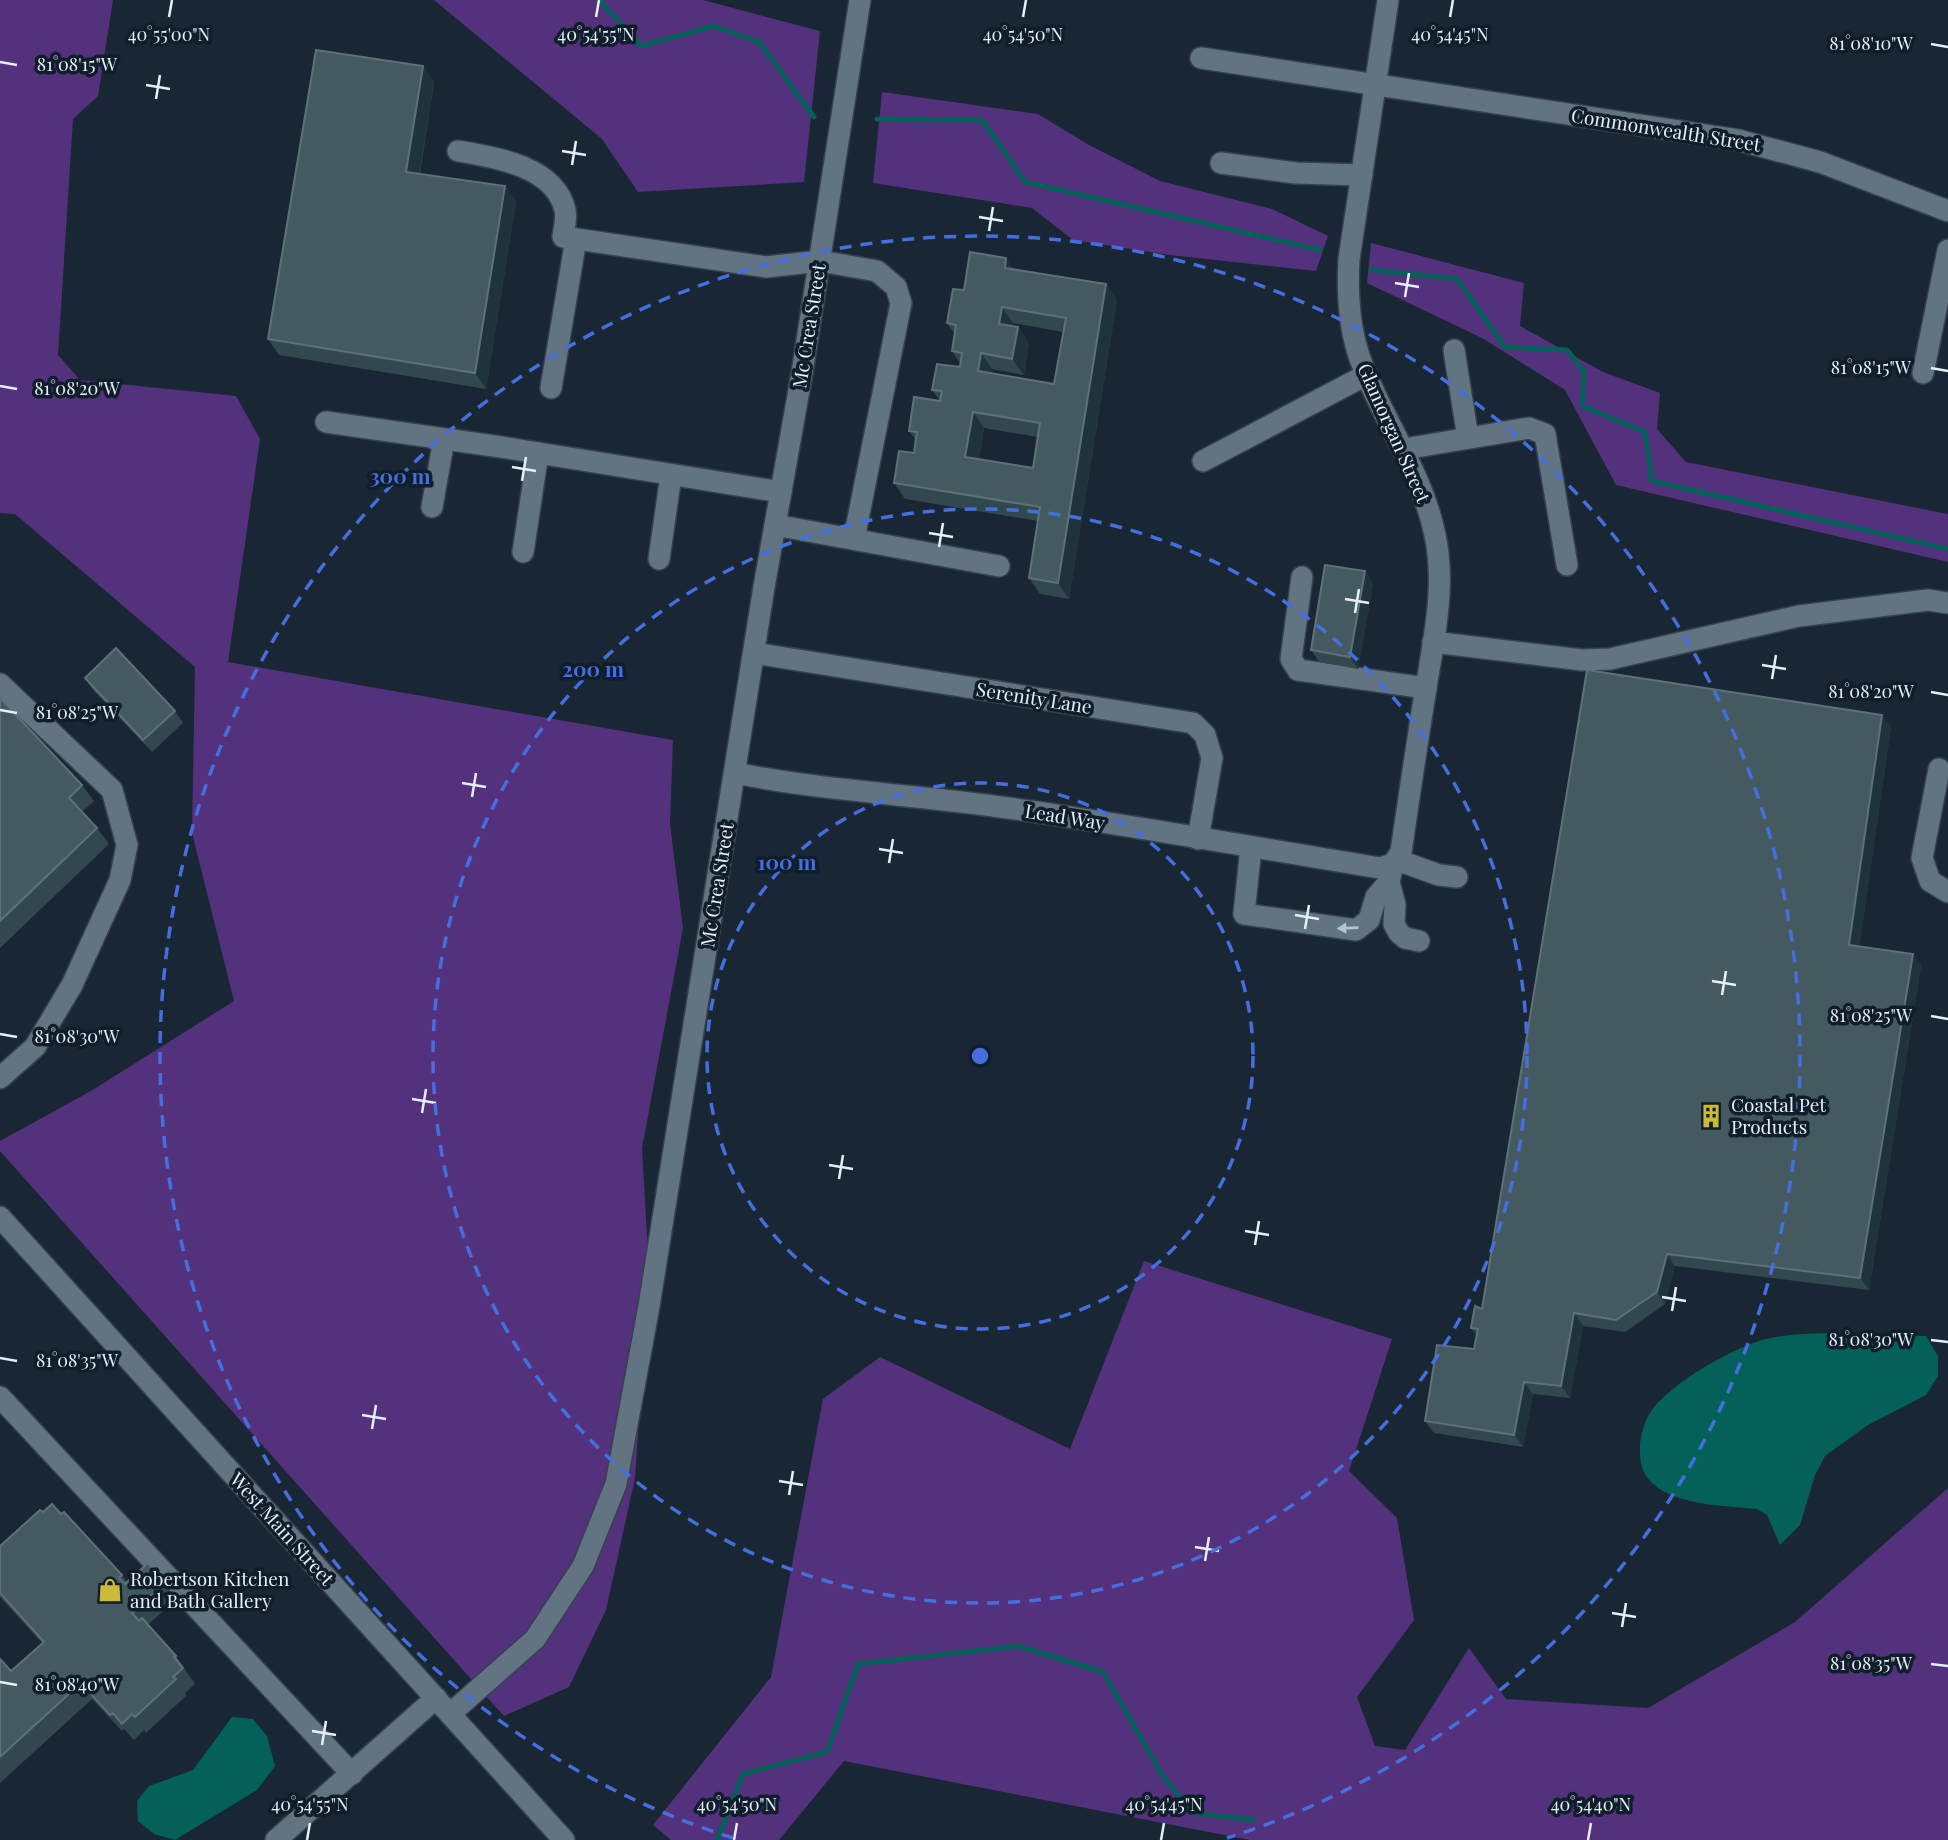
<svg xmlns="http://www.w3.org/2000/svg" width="1948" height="1840" font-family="'Playfair Display',serif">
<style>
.green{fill:#54317c}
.water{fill:#03615a}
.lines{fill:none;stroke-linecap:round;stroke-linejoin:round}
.stream{stroke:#03615a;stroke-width:5}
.minor-casing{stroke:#35414c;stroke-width:24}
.minor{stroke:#627382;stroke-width:21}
.wall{fill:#32484e;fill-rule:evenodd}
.shaded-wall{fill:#20333c}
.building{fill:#455a60;stroke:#5e7178;stroke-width:2;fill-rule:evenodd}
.oneway{fill:#b7c4cf}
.ticks{fill:none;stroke:#e5eff8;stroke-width:2.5}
.ring{fill:none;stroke:#456ede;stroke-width:3.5;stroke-dasharray:12 9}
.labels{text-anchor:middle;stroke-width:7;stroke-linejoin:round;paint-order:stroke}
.street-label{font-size:19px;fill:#e5eff8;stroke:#0f1e2a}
.poi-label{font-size:19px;fill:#e5eff8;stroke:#0f1e2a;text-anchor:start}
.ticks-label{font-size:18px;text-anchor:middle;fill:#e5eff8;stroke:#0f1e2a;stroke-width:7;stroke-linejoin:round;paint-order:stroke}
.centre{fill:#456ede;stroke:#0f1e2a;stroke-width:3.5}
.ring-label{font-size:21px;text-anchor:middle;font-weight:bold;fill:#456ede;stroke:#0f1e2a;stroke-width:7;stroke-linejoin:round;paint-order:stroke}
</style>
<rect width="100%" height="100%" fill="#192734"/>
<g class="green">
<path d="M0,0H113L98,96L73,119L58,355L80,380L236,396L260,439L228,662L673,740L670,824L683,928L642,1148L649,1270L635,1478L606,1610L569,1687L504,1716L0,1151V1141L91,1091L234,1001L192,833L195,667L15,514L0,513Z"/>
<path d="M434,0H703L820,31L804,182L638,192L602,139Z"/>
<path d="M882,92L1038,114L1089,145L1160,181L1272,209L1328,236L1316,271L1170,255L1073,240L1032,208L873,183Z"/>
<path d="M1371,243L1524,283L1520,326L1603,372L1660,393L1657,429L1686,462L1948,514V562L1616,485L1565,390L1482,338L1367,283Z"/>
<path d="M1144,1261L1392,1339L1349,1471L1397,1518L1414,1620L1357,1697L1375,1746L1405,1750L1469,1648L1506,1699L1648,1708L1795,1622L1948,1488V1840H1250L844,1761L779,1840H671L653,1825L771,1677L823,1399L880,1357L1070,1449Z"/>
</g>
<g class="water">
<path d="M1827,1333L1926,1336L1938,1356V1376L1926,1395L1868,1425L1825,1456L1815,1475L1800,1525L1780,1545L1767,1515L1757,1509C1727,1506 1695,1506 1667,1493C1649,1484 1640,1472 1640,1452C1639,1439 1644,1422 1651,1411C1671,1384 1721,1355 1753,1343C1776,1334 1803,1334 1827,1333Z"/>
<path d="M232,1717L253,1719L267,1736L275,1766L257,1790L175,1840L154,1834L138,1821L137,1801L149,1786L193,1770Z"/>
</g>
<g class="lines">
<g class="stream">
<path d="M599,0L641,46L714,26L759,42L814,117"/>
<path d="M877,119L982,120L1025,182L1320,250"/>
<path d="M1371,270L1457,279L1505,347L1567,350L1584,371L1582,406L1645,432L1652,481L1948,549"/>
<path d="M717,1840L743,1774L827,1752L858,1664L1018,1646L1103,1672L1162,1775L1193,1813L1254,1820"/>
</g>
<g class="minor-casing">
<g id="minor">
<path d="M1388,0L1349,259C1347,294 1349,331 1362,364C1384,422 1422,472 1435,535C1446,585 1434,638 1426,688C1417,743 1409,797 1401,852L1393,864L1389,882L1395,905L1394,924L1399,933L1405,938L1419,941"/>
<path d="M1201,58L1738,140L1820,162L1948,211"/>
<path d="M458,151C494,157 555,166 565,210C567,218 564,229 563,237L766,267L820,261L877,271L896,287L901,303L854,539"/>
<path d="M1221,163L1296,173L1362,175"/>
<path d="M1454,350L1468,438"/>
<path d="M1923,373L1948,250"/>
<path d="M551,388L576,239"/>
<path d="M326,422L501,447L781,492"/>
<path d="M1404,449L1529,428L1545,434L1567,565"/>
<path d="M1203,461L1366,375"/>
<path d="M432,507L444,439"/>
<path d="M775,525L999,566"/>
<path d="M523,552L538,453"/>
<path d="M659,559L671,475"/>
<path d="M1302,577L1291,659L1298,670L1426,688"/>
<path d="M1433,642L1582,660L1610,659L1799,616L1928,600L1948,603"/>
<path d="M754,653L1193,723L1205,735L1212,758L1198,839"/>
<path d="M0,684L112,790L127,845L120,880L72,985L35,1047L0,1078"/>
<path d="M1939,769L1922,858L1930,881L1948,892"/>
<path d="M735,773C825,791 917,795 1008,808C1132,825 1256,848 1380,868L1393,864"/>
<path d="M1251,847L1244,914L1356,930L1369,920L1376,897L1389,882"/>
<path d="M1397,860L1439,875L1457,877"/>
<path d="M0,1217L564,1840"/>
<path d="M0,1397L352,1774"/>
<path d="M450,1714L535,1639L583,1566L616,1484L649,1306L764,587L802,373L860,0"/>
<path d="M276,1840L436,1698"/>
</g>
</g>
<use href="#minor" class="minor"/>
</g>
<g class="wall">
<path d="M423,66L434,82L420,174L505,186L516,202L486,389L279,355L268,339Z"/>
<path d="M1015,270L1106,284L1117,300L1069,599L1040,594L1029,578L1038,521L905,499L894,483L914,453L916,440L909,431L940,401L932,390L960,367V363L952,351L955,334L947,323L964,290ZM1013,323L1063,332L1054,384L991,373L992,369L1024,375L1029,343L1018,327L1012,326ZM984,428L1038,437L1033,468L979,459Z"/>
<path d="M1365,571L1373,584L1358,669L1319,662L1311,650Z"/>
<path d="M85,678L175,711L183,723L152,752L93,690Z"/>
<path d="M0,698L82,785L94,801L82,812L97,828L109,844L0,948Z"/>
<path d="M1891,727L1859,947L1913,954L1921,966L1869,1290L1675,1266L1665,1304L1625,1332L1583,1326L1570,1398L1533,1394L1523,1447L1434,1433L1425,1421L1474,1349L1477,1336L1471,1328L1482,1309Z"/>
<path d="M0,1546L122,1575L127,1582L165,1583L176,1599L148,1625L176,1656L195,1684L185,1693L187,1695L146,1733L144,1730L134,1740L124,1729L122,1731L92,1699L0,1783V1659L11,1671L42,1643L0,1597Z"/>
</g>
<g class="shaded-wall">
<path d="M423,66L434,82L417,188L406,172Z"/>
<path d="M505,186L516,202L486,389L475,373Z"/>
<path d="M1006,258L1017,274L1005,268Z"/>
<path d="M1106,284L1117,300L1069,599L1058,583Z"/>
<path d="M1002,307L1013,323L1010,340L999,324Z"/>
<path d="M1018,327L1029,343L1024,375L1012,359Z"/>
<path d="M981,353L992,369L989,387L978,371Z"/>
<path d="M973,412L984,428L977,473L965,457Z"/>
<path d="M1365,571L1373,584L1358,669L1350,657Z"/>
<path d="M1882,715L1891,727L1858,957L1849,945Z"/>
<path d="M1913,954L1921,966L1869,1290L1860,1278Z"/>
<path d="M1667,1254L1675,1266L1665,1304L1657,1292Z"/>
<path d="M1574,1313L1583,1326L1570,1398L1561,1386Z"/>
<path d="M1524,1382L1533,1394L1523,1447L1514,1435Z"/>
</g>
<g class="building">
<path d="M316,50L423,66L406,172L505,186L475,373L268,339Z"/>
<path d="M970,252L1006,258L1005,268L1106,284L1058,583L1029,578L1040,507L894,483L899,451L914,453L917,432L909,431L914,397L940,401L942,391L932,390L937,364L960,367L962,353L952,351L956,325L947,323L953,289L964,290ZM1002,307L1066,318L1054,384L978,371L981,353L1012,359L1018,327L999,324ZM973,412L1040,423L1033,468L965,457Z"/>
<path d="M1325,565L1365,571L1350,657L1311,650Z"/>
<path d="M116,648L175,711L143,740L85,678Z"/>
<path d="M1587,670L1882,715L1849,945L1913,954L1860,1278L1667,1254L1657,1292L1616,1320L1574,1313L1561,1386L1524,1382L1514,1435L1425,1421L1437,1345L1474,1349L1478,1329L1471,1328L1475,1306L1482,1309Z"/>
<path d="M0,698L82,785L69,798L97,828L0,921Z"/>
<path d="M52,1504L61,1514L64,1512L122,1575L119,1578L125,1584L148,1563L165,1583L132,1613L139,1621L142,1618L176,1656L174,1657L183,1668L173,1677L176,1679L135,1717L132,1714L122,1724L113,1713L110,1715L81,1683L0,1757V1659L11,1671L44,1642L0,1593V1546L40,1510L43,1512Z"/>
</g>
<defs><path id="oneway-solid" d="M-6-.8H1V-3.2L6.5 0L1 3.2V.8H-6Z" transform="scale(1.75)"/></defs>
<use class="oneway" href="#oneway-solid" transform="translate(1348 928) rotate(178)"/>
<path class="ticks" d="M169,17L172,0M596,17L599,0M1023,17L1026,0M1450,17L1453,0M1931,44L1948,47M0,62L17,65M146,85L170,89M156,99L160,75M562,151L586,155M572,165L576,141M979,217L1003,221M989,231L993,207M1395,283L1419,287M1405,297L1409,273M1931,368L1948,371M0,386L17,389M512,467L536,471M522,481L526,457M929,533L953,537M939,547L943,523M1345,599L1369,603M1355,613L1359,589M1762,665L1786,669M1772,679L1776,655M1931,692L1948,695M0,710L17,713M462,783L486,787M472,797L476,773M879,849L903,853M889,863L893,839M1295,915L1319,919M1305,929L1309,905M1712,981L1736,985M1722,995L1726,971M1931,1016L1948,1019M0,1034L17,1037M412,1099L436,1103M422,1113L426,1089M829,1165L853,1169M839,1179L843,1155M1245,1231L1269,1235M1255,1245L1259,1221M1662,1297L1686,1301M1672,1311L1676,1287M1931,1340L1948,1342M0,1358L17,1361M362,1415L386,1419M372,1429L376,1405M779,1481L803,1485M789,1495L793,1471M1195,1547L1219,1551M1205,1561L1209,1537M1612,1613L1636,1617M1622,1627L1626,1603M1931,1664L1948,1666M0,1682L17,1685M312,1731L336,1735M322,1745L326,1721M307,1840L310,1823M734,1840L737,1823M1161,1840L1164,1823M1588,1840L1591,1823"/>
<g class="ring">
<circle cx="980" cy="1056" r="273"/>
<circle cx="980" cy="1056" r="547"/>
<path d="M733 1838A820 820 0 1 1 1227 1838"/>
</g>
<defs>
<g id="building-bare" transform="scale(1.89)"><path d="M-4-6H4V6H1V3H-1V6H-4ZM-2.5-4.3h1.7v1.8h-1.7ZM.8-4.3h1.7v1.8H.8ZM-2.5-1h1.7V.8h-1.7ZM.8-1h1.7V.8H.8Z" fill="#ceb837" stroke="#0f1e2a" stroke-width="2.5" paint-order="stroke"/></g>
<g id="shop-bare" transform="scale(1.89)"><path d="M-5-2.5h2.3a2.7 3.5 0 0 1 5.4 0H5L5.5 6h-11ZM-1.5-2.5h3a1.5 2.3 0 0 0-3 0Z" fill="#ceb837" stroke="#0f1e2a" stroke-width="2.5" paint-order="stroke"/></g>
</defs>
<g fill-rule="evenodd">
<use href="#building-bare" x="1711" y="1116"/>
<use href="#shop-bare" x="110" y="1590"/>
</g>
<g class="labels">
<g class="street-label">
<text transform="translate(1666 130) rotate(9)" y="7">Commonwealth Street</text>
<text transform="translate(809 326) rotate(-81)" y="7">Mc Crea Street</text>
<text transform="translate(1394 433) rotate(66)" y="7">Glamorgan Street</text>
<text transform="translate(1034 698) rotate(9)" y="7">Serenity Lane</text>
<text transform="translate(1065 817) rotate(9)" y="7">Lead Way</text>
<text transform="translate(717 885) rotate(-81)" y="7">Mc Crea Street</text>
<text transform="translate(282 1529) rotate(48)" y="7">West Main Street</text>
</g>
<g class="poi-label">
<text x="1731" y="1112">Coastal Pet<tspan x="1731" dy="22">Products</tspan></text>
<text x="130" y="1586">Robertson Kitchen<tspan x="130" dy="22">and Bath Gallery</tspan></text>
</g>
</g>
<g class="ticks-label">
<text x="596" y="41">40°54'55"N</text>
<text x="1023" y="41">40°54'50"N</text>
<text x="1450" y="41">40°54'45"N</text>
<text x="169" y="41">40°55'00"N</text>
<text x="1871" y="50">81°08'10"W</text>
<text x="77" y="71">81°08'15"W</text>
<text x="1871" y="374">81°08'15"W</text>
<text x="77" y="395">81°08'20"W</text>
<text x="1871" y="698">81°08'20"W</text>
<text x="77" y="719">81°08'25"W</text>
<text x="1871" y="1022">81°08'25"W</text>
<text x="77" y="1043">81°08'30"W</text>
<text x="1871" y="1346">81°08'30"W</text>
<text x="77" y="1367">81°08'35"W</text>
<text x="1871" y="1670">81°08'35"W</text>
<text x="77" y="1691">81°08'40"W</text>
<text x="310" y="1811">40°54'55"N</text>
<text x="737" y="1811">40°54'50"N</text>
<text x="1164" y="1811">40°54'45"N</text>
<text x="1591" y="1811">40°54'40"N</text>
</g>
<circle cx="980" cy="1056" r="10" class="centre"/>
<g class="ring-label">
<text x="400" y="484">300 m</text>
<text x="593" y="677">200 m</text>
<text x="787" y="870">100 m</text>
</g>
</svg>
